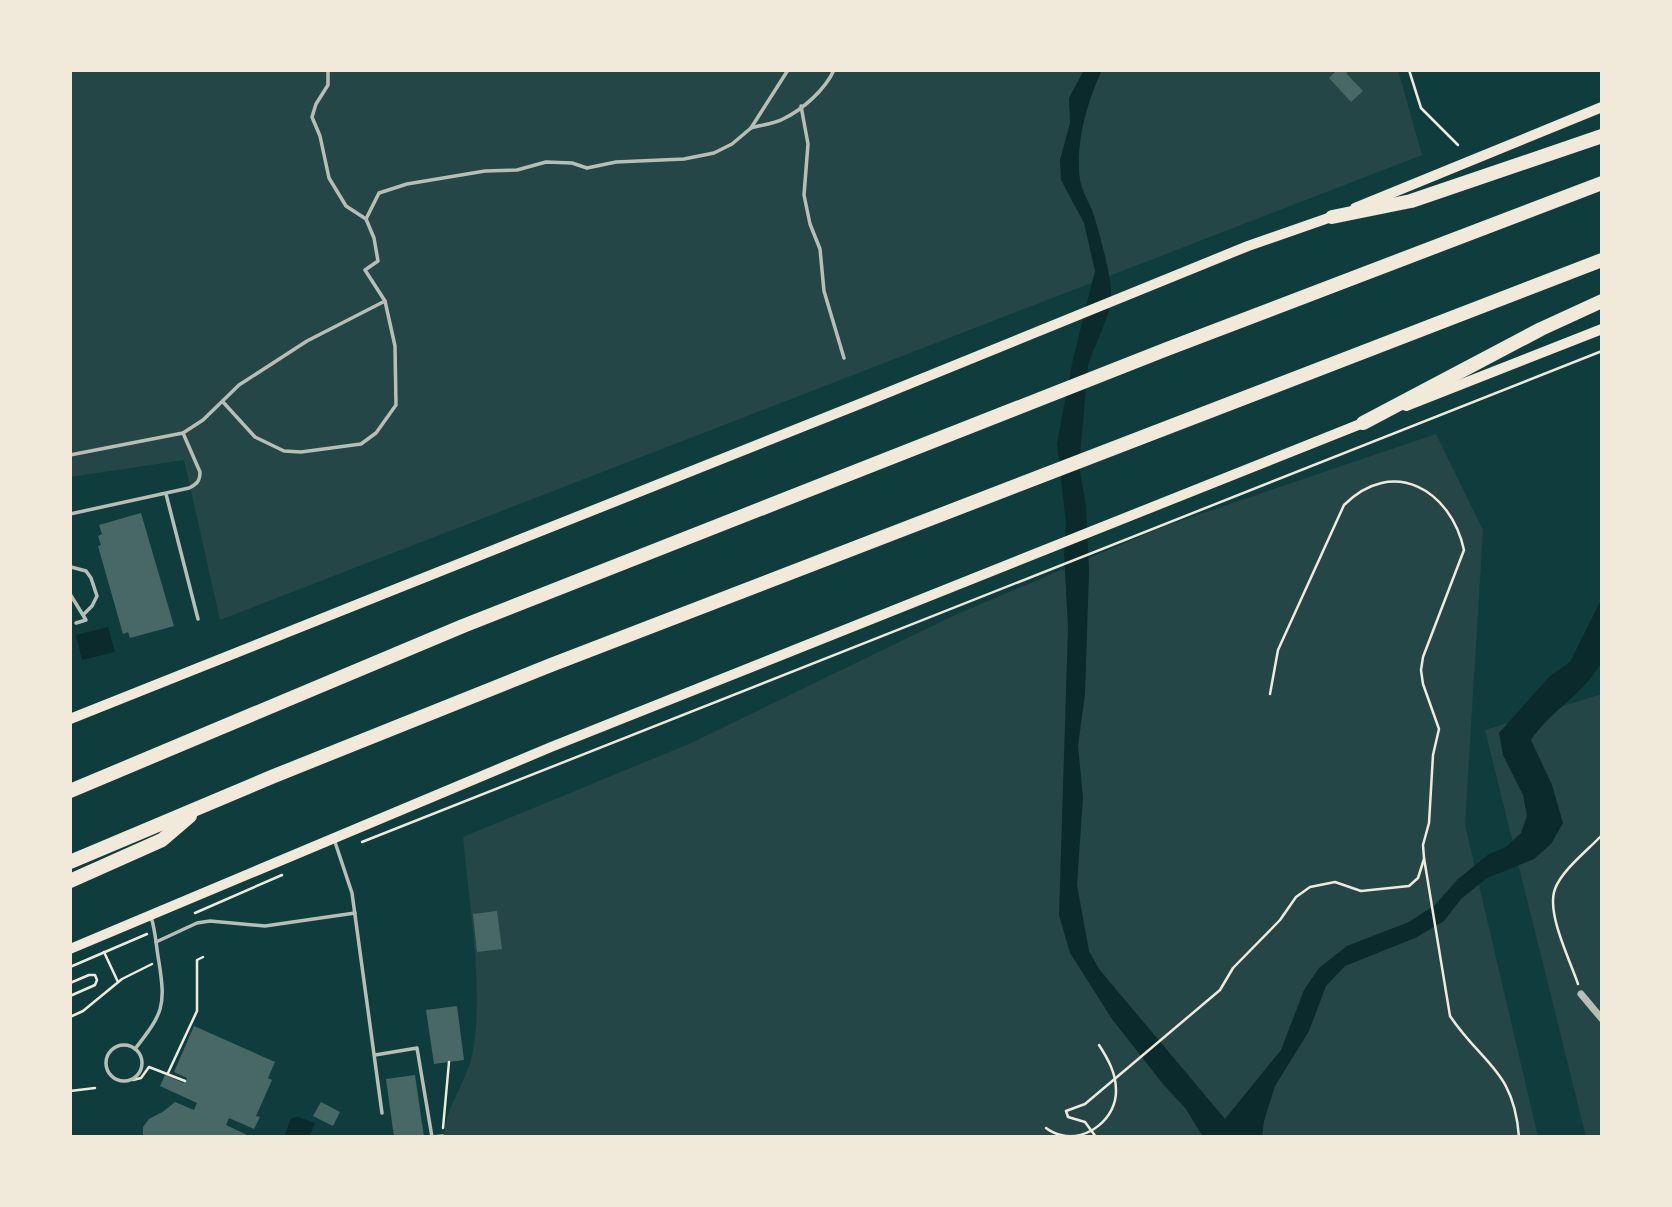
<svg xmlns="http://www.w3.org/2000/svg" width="1672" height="1207" font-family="'Nunito Sans',sans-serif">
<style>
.green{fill:#244646}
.water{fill:#0a2a2b}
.building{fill:#486865}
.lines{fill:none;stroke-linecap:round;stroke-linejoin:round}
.path{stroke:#f1e9da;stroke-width:2.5}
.service{stroke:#b8beb3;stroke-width:3.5}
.minor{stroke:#b8beb3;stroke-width:7}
.secondary{stroke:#f1e9da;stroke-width:10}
.motorway{stroke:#f1e9da;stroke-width:14}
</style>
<rect width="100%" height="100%" fill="#0f3d3e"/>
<g class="green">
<path d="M70,70H1398L1422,155L220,620L184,460L70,477Z"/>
<path d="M1436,434L1483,530L1465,825L1538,1137H444C445,1106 468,1081 473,1051C484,986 469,904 463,837L689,744L955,615L1165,526Z"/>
<path d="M1602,694V1137H1586L1485,730Z"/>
</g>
<g class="water">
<path d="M1084,70H1102C1087,102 1075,144 1080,180C1082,190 1088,201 1092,210C1098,227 1110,272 1111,289C1112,317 1096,339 1088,366L1079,466L1086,506L1089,571L1085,694L1078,746L1083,797L1077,885L1089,951L1099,969L1225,1119L1281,1050L1304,990L1319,968L1347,946L1409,922L1435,905L1458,879L1489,854L1506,847L1521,833L1527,816L1523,795L1503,755L1499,733L1550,676L1570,662L1602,598C1602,610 1605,655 1601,663C1584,694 1550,711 1531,740L1552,785L1563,823L1551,844L1534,859L1487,878L1461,899L1444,921L1415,938L1345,966L1326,986L1309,1031L1275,1086L1264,1121L1262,1137H1203L1186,1109L1163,1084L1112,1019L1070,953L1059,915L1068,628L1064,553L1066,523L1057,443L1073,359L1095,271L1084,223L1061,180L1060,160L1070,123L1069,98Z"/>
<path d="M108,627L115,652L82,660L76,635Z"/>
<path d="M298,1117L315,1123L309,1137H284L291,1118Z"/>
</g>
<g class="building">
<path d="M1337,70H1350L1346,73L1363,91L1351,102L1329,78Z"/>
<path d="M141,513L174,626L130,638L128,632L123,634L98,546L101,545L98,536L102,534L99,525Z"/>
<path d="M497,911L502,949L477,952L473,914Z"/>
<path d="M457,1006L464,1060L434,1064L426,1010Z"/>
<path d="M194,1026L275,1062L268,1078L272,1080L256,1116L260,1117L254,1129L229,1118L226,1125L247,1135L246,1137H143V1127L149,1119L164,1111L175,1102L194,1110L197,1103L160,1086L165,1075L184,1083L187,1078L174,1072Z"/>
<path d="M415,1075L424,1137H394L386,1079Z"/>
<path d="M321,1102L340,1112L333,1126L313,1116Z"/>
</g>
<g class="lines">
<g class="path">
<path d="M1409,70L1421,108L1458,145"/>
<path d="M1270,694L1278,650L1344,505C1393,456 1451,490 1464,550L1423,657L1421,670L1423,684L1439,729L1433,755L1429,823L1423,845L1424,858L1450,1016C1483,1065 1514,1070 1519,1137"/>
<path d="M362,842L1602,351"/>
<path d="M195,913L282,875"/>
<path d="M104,952L118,982"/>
<path d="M70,967L147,934"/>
<path d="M70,983L89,975H95L97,980L95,985L70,996"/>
<path d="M1578,984C1570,960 1546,913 1555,889C1562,870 1588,850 1602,835"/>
<path d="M70,1017L83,1011L122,979L152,964"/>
<path d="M168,1073L197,1011V960L203,957"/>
<path d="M133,1080L141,1078L149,1067L185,1081"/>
<path d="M70,1091L95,1088"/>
<path d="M443,1128L449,1062"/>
<path d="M1046,1128C1050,1131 1056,1134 1061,1135C1087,1142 1117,1118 1116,1090C1116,1073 1108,1059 1099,1045"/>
<path d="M1096,1137L1085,1122L1068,1117L1066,1111L1085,1104L1220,990L1233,968L1280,920L1296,897L1310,887L1335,882L1361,891L1409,886L1418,878L1424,859"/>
</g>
<g class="service">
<path d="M328,70V85L316,104L312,117L320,136L329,178L346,206L366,219"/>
<path d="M801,106L808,144L804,195L810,224L820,249L824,291L844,358"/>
<path d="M751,128C761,125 774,124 783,119C802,110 825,90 834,70"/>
<path d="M223,402L255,437L284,451L301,452L361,444L376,433L396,405L395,346L385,301"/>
<path d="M70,455L183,433L203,420L239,385L307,341L385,301L365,270L378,261L374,238L366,219L379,193L407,184L485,171L517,170L546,162L572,163L587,168L616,162L684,159L714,153L732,144L751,128L788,70"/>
<path d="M166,494L198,619"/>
<path d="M70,514L189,488C197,484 200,481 200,472L183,433"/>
<path d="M70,565V576"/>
<path d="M71,567L86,571L91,578L97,596L92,606L84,614"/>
<path d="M70,594L86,620L76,623"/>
<path d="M334,839L352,893L382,1113"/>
<path d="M156,942L197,923L210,921L265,926L355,913"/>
<circle cx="124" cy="1063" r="18"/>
<path d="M135,1049C163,1013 166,1007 159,962C156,947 156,932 151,917"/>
<path d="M375,1055L417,1048L432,1137L443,1136"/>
</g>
<path class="minor" d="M1581,994L1602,1019"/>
<g class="secondary">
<path d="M1355,208L1602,107"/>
<path d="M1406,406L1602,329"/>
<path d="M70,719L867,401L1248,246L1337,215"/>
<path d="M70,949L551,747L1368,421"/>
</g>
<g class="motorway">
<path d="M1332,217L1411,201L1602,136"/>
<path d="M1363,423L1541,329L1602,301"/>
<path d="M70,791L463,626L1167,349L1602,183"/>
<path d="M70,862L274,776L551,665L1602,260"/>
<path d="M70,881L162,840L190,816"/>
</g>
</g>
<rect width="1672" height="1207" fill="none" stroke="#f1e9da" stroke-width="144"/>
</svg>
